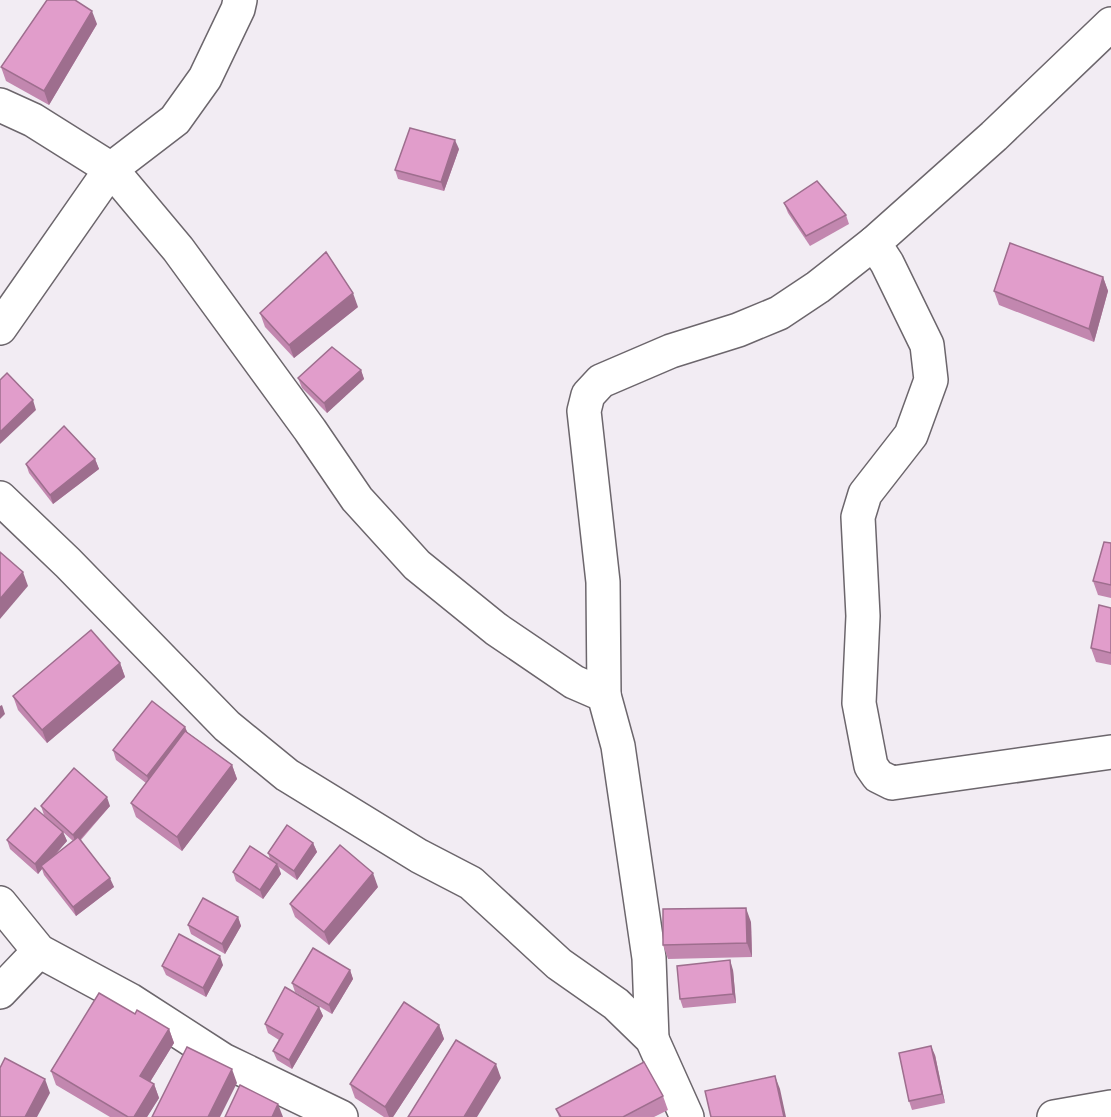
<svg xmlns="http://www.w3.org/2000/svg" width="1111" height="1117" font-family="'IBM Plex Sans',sans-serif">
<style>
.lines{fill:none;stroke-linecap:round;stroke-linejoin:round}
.minor-casing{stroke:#6c666c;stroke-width:36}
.minor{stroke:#fff;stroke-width:33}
.wall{fill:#c287af;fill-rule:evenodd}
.shaded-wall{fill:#9e6e8e}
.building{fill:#e19dcb;stroke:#9e6e8e;stroke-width:1.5}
</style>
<rect width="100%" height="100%" fill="#f2ecf3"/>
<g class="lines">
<g class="minor-casing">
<g id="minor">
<path d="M1111,24L994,136L874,243L887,263L927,345L931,380L911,435L865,494L858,517L863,616L859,703L871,766L878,776L892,783L1111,752"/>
<path d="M0,105L33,120L111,169L178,249L310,430L357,499L417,565L496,629L574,682L604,695L618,746L649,958L652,1039"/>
<path d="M0,328L111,169L175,120L205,78L238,9L240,0"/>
<path d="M0,498L68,563L227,726L287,775L419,856L471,883L559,964L616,1004L652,1039L687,1117"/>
<path d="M604,695L603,582L584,411L588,395L601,381L671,351L738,330L779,313L818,287L874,243"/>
<path d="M0,903L39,951L130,1000L223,1060L341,1117"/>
<path d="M0,992L39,951"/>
<path d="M1054,1117L1111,1107"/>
</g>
</g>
<use href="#minor" class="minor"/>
</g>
<g class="wall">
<path d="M97,24L49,105L6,81L1,67Z"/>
<path d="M459,149L444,191L398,179L395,170Z"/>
<path d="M784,203L846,215L849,224L810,246L788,213Z"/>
<path d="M1103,277L1108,291L1094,342L999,305L994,291Z"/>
<path d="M358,307L294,358L265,327L260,313Z"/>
<path d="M361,370L364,379L327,413L302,388L298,378Z"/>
<path d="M95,459L99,469L53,504L29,473L26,464Z"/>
<path d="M1111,543V598L1098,595L1093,581Z"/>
<path d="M1111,608V665L1096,662L1091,648Z"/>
<path d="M120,663L125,677L47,743L18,710L13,696Z"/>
<path d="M185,727L187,732L232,765L237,779L182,851L136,817L131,803L146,783L116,760L113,750Z"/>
<path d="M41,806H110L81,840L114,887L76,916L44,875L42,869L38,874L10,849L7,840L61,830L44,815ZM63,832L73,841L54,856L67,841Z"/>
<path d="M313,843L317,852L297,880L279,867L281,874L263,899L236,881L233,872L270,859L268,853Z"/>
<path d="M378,887L329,945L295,917L290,904Z"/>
<path d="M238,917L241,926L225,954L191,934L188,925Z"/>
<path d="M751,922L752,957L668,959L663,945Z"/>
<path d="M223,965L206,997L166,975L162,966Z"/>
<path d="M350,970L353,979L332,1014L295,992L292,983Z"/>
<path d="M733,970L736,1003L683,1008L680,999Z"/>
<path d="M319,1007L323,1016L292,1069L277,1060L273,1051L279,1040L268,1033L265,1024Z"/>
<path d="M135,1014L169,1029L174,1043L150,1082L154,1084L159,1098L147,1117H110L56,1085L51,1071Z"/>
<path d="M439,1025L444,1039L393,1117H384L355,1098L350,1084Z"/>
<path d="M935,1055L945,1103L912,1110L909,1101Z"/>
<path d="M663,1096L668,1110L654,1117H559L556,1109Z"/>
</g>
<g class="shaded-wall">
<path d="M92,11L97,24L49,105L44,91Z"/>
<path d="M455,140L459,149L444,191L441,182Z"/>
<path d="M1103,277L1108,291L1094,342L1089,329Z"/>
<path d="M353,293L358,307L294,358L289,345Z"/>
<path d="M361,370L364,379L327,413L324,403Z"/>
<path d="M33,400L36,410L0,444V432Z"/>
<path d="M95,459L99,469L53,504L50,495Z"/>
<path d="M23,572L28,586L0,619V599Z"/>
<path d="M120,663L125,677L47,743L42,730Z"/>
<path d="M2,705L5,714L0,719V706Z"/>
<path d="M185,727L189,736L150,786L147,776Z"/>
<path d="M232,765L237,779L182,851L177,837Z"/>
<path d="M107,797L110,806L76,844L73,835Z"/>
<path d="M63,832L67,841L43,868L41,866L42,869L38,874L35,864Z"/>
<path d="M313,843L317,852L297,880L294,871Z"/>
<path d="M277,864L281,874L263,899L260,890Z"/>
<path d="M373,873L378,887L329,945L324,932Z"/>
<path d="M110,878L114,887L76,916L73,907Z"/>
<path d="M746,908L751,922L752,957L747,943Z"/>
<path d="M238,917L241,926L225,954L222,944Z"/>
<path d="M220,956L223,965L206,997L203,988Z"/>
<path d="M730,960L733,970L736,1003L733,994Z"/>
<path d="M350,970L353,979L332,1014L329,1005Z"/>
<path d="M319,1007L323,1016L292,1069L289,1060Z"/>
<path d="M439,1025L444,1039L393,1117H389L385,1107Z"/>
<path d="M169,1029L174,1043L145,1090L140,1076Z"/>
<path d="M931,1046L935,1055L945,1103L942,1094Z"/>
<path d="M496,1064L501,1078L477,1117H464Z"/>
<path d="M232,1069L237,1083L220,1117H208Z"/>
<path d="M775,1076L780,1089L786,1117H784Z"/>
<path d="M45,1079L50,1093L37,1117H25Z"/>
<path d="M154,1084L159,1098L147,1117H134Z"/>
<path d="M278,1104L283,1117H272Z"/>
</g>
<g class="building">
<path d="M47,0H75L92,11L44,91L1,67Z"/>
<path d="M410,128L455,140L441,182L395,170Z"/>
<path d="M817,181L846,215L806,236L784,203Z"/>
<path d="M1010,243L1103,277L1089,329L994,291Z"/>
<path d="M326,252L353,293L289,345L260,313Z"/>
<path d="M332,347L361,370L324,403L298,378Z"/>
<path d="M7,373L33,400L0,432V380Z"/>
<path d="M64,426L95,459L50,495L26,464Z"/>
<path d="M1104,542L1111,543V585L1093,581Z"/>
<path d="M0,552L23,572L0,599Z"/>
<path d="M1099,605L1111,608V653L1091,648Z"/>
<path d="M91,630L120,663L42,730L13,696Z"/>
<path d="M152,701L185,727L147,776L113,750Z"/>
<path d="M185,731L232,765L177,837L131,803Z"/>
<path d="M74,768L107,797L73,835L41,806Z"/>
<path d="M35,808L63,832L35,864L7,840Z"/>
<path d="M287,825L313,843L294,871L268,853Z"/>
<path d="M78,837L110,878L73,907L41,866Z"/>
<path d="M340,845L373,873L324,932L290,904Z"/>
<path d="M250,846L277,864L260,890L233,872Z"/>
<path d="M203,898L238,917L222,944L188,925Z"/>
<path d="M746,908L747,943L663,945V909Z"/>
<path d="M179,934L220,956L203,988L162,966Z"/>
<path d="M313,948L350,970L329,1005L292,983Z"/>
<path d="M730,960L733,994L680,999L677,966Z"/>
<path d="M285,987L319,1007L289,1060L273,1051L283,1034L265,1024Z"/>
<path d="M99,993L135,1014L137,1010L169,1029L140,1076L154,1084L134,1117H128L51,1071Z"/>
<path d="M404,1002L439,1025L385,1107L350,1084Z"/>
<path d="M456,1040L496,1064L464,1117H408Z"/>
<path d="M931,1046L942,1094L909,1101L899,1053Z"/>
<path d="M187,1047L232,1069L208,1117H152Z"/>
<path d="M5,1058L45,1079L25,1117H0V1068Z"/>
<path d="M644,1062L663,1096L623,1117H561L556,1109Z"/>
<path d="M775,1076L784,1117H711L705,1091Z"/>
<path d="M240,1085L278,1104L272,1117H225Z"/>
</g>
</svg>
